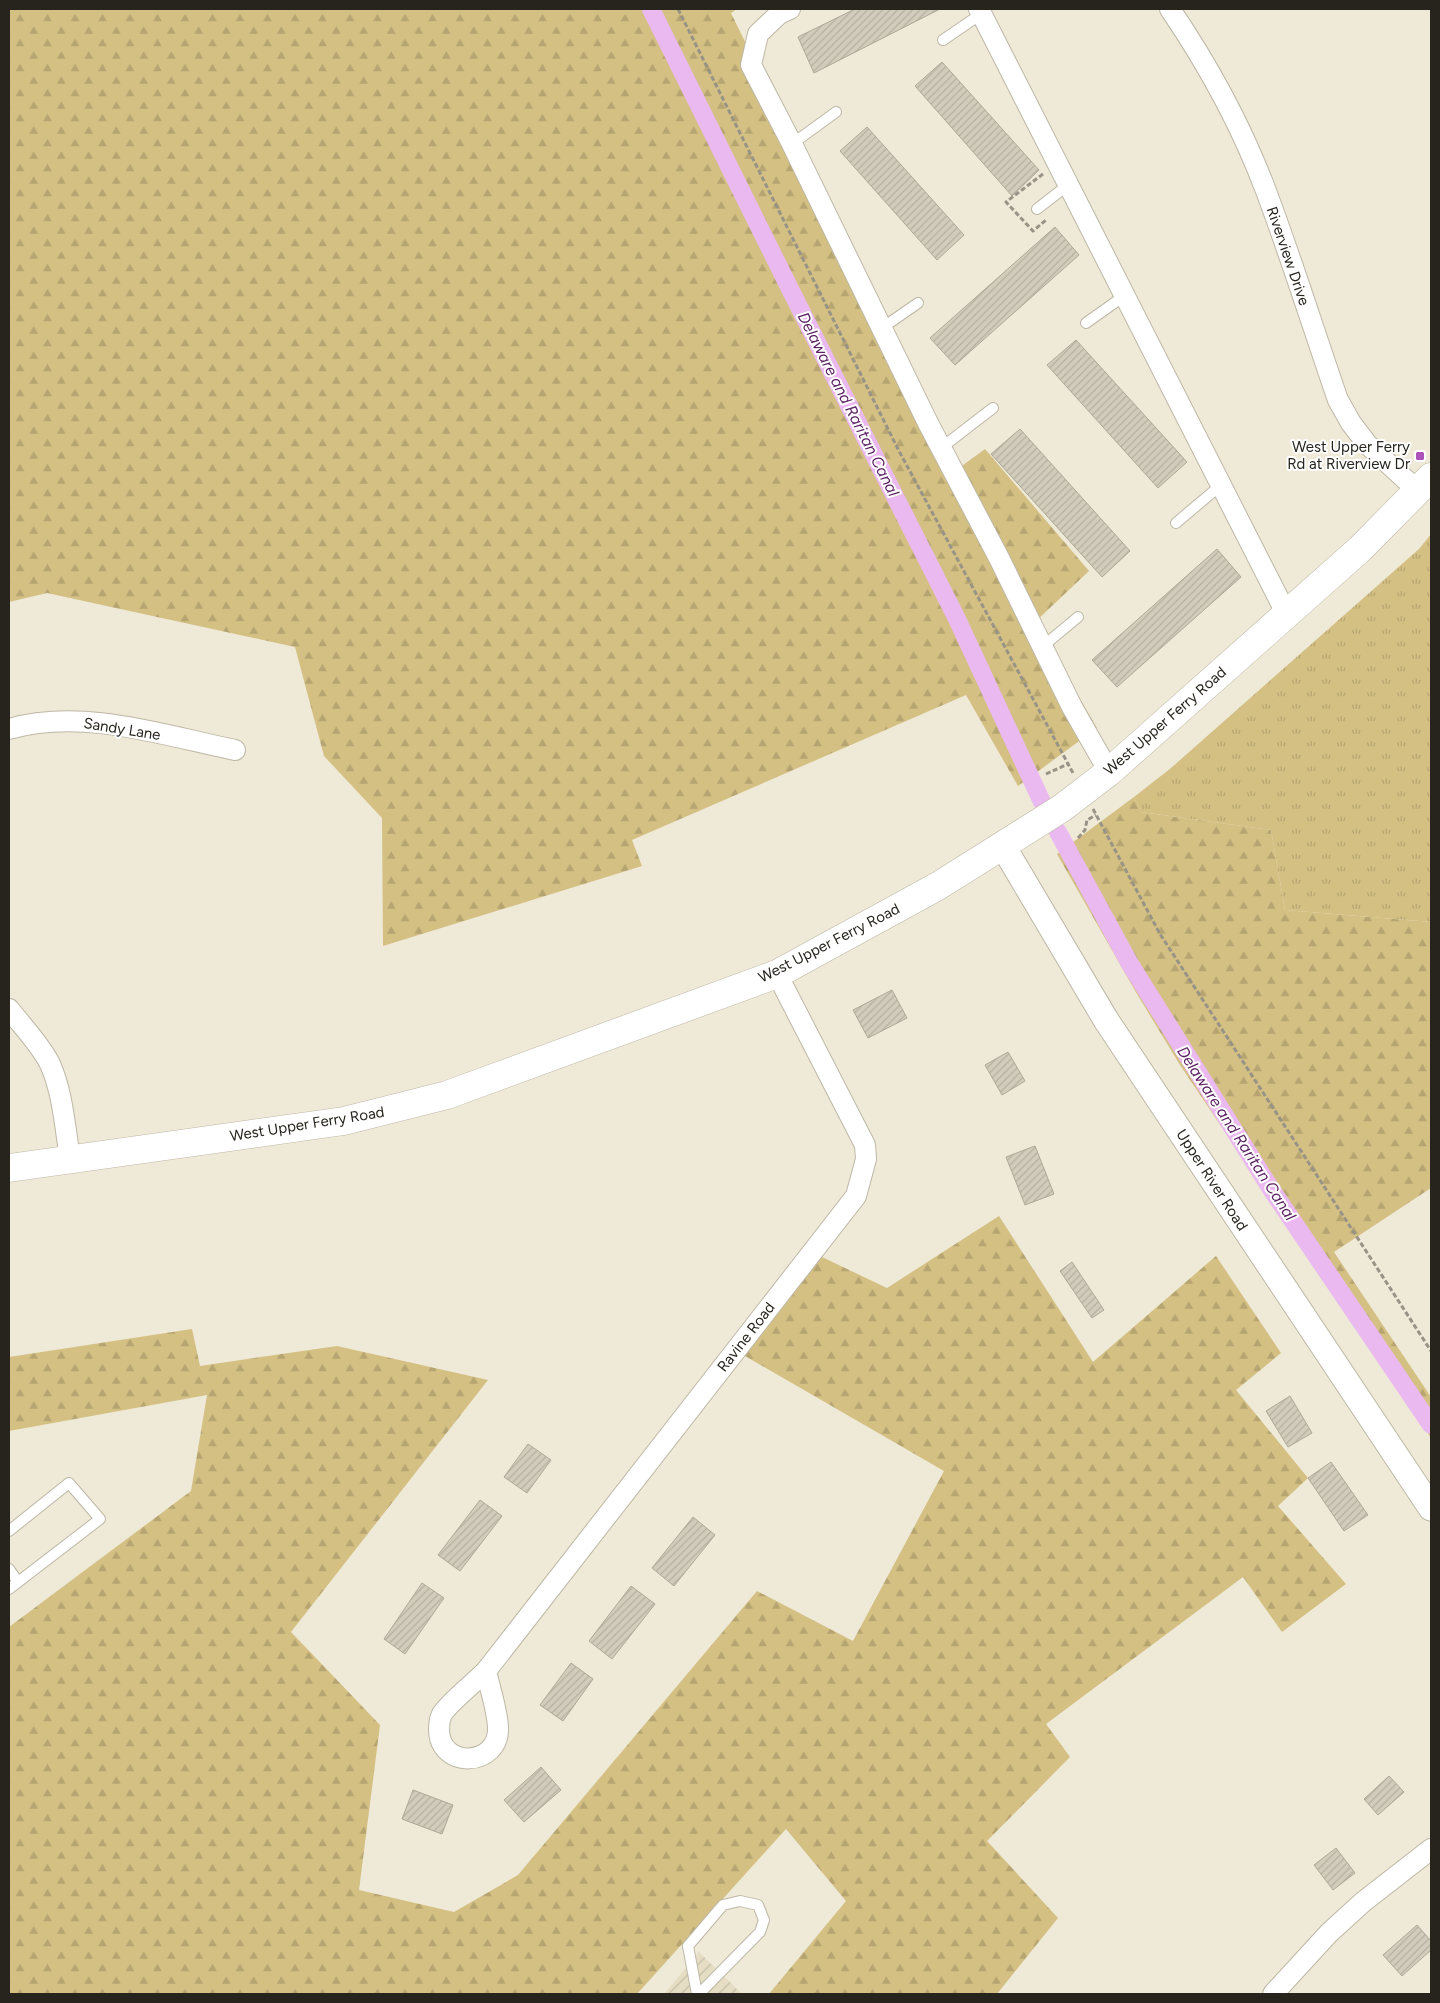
<svg xmlns="http://www.w3.org/2000/svg" width="1440" height="2003" font-family="Figtree,sans-serif">
<style>
.industrial{fill:url(#industrial-furrows)}
.forest{fill:url(#forest-firs)}
.park{fill:url(#park-tufts)}
.lines{fill:none;stroke-linecap:round;stroke-linejoin:round}
.canal{stroke:#eab9f0;stroke-width:18}
.building{fill:url(#building-hatch);stroke:#ada897}
.service-casing{stroke:#bdb7a6;stroke-width:12}
.minor-casing{stroke:#bdb7a6;stroke-width:22}
.tertiary-casing{stroke:#bdb7a6;stroke-width:27}
.secondary-casing{stroke:#bdb7a6;stroke-width:29}
.path{stroke:#979386;stroke-width:3;stroke-dasharray:5 2.5;stroke-linecap:butt}
.service{stroke:#fff;stroke-width:10}
.minor{stroke:#fff;stroke-width:20}
.tertiary{stroke:#fff;stroke-width:25}
.secondary{stroke:#fff;stroke-width:28}
.poi-dot{fill:#ad51bb;stroke:#fff;stroke-width:2}
.labels{text-anchor:middle;stroke-width:4;stroke-linejoin:round;paint-order:stroke}
.street-label{font-size:15px;fill:#26241d;stroke:#fff}
.poi-label{font-size:15px;fill:#26241d;stroke:#fff;text-anchor:end}
.water-label{font-size:16px;font-style:italic;fill:#5a2162;stroke:#fff}
</style>
<defs>
<pattern id="industrial-furrows" width="10" height="10" patternUnits="userSpaceOnUse" patternTransform="scale(1.25)"><rect width="10" height="10" fill="#e5ddc4"/><path d="M-1 1l2-2M0 10L10 0M9 11l2-2" fill="none" stroke="#c4bea8"/></pattern>
<pattern id="forest-firs" width="22" height="20" patternUnits="userSpaceOnUse" patternTransform="scale(1.25)"><rect width="22" height="20" fill="#d4c083"/><path d="M5 1l3.5 6h-7zM16 11l3.5 6h-7z" fill="#b6a571"/></pattern>
<pattern id="park-tufts" width="24" height="20" patternUnits="userSpaceOnUse" patternTransform="scale(1.25)"><rect width="24" height="20" fill="#d4c083"/><path d="M3 7l-1-3M5 7V3M7 7l1-3M15 17l-1-3M17 17v-4M19 17l1-3" fill="none" stroke="#b6a571"/></pattern>
<pattern id="building-hatch" width="6" height="6" patternUnits="userSpaceOnUse" patternTransform="scale(1.25)"><rect width="6" height="6" fill="#d2cdbb"/><path d="M-1 1l2-2M0 6l6-6M5 7l2-2" fill="none" stroke="#b4b0a0"/></pattern>
</defs>
<rect width="100%" height="100%" fill="#efe9d7"/>
<path class="industrial" d="M699,1952L742,1994H664Z"/>
<g class="forest">
<path d="M9,9H737L731,13L955,471L985,449L1089,571L1035,622L1097,728L1018,786L966,695L632,840L642,866L383,946L382,818L324,756L295,647L47,593L9,602Z"/>
<path d="M1134,797L1141,812L1271,830L1285,910L1431,922V1188L1334,1252L1431,1397V1438L1180,1065L1137,994L1057,854Z"/>
<path d="M999,1216L1093,1362L1216,1256L1281,1353L1236,1390L1308,1478L1278,1506L1346,1584L1282,1632L1243,1577L1046,1724L1070,1757L987,1841L1058,1918L997,1994H769L846,1901L786,1829L637,1994H9V1627L191,1491L207,1395L9,1431V1357L192,1329L200,1366L337,1346L488,1380L291,1632L380,1725L359,1890L454,1912L518,1875L757,1591L853,1641L944,1471L740,1353L822,1257L887,1288Z"/>
</g>
<path class="park" d="M1431,534V922L1285,910L1271,830L1141,812L1134,797L1171,768L1419,549Z"/>
<g class="lines">
<g class="canal">
<path d="M651,9L788,285L957,619L1042,802"/>
<path d="M1058,832L1130,964L1271,1189L1431,1425"/>
</g>
</g>
<g class="building">
<path d="M855,9H940L814,73L798,37Z"/>
<path d="M942,62L1039,170L1012,196L915,86Z"/>
<path d="M867,127L964,235L937,260L840,151Z"/>
<path d="M1055,227L1079,255L955,365L930,338Z"/>
<path d="M1076,340L1187,462L1158,488L1047,365Z"/>
<path d="M1020,429L1130,551L1102,577L991,454Z"/>
<path d="M1217,549L1241,577L1117,687L1092,660Z"/>
<path d="M892,990L907,1018L868,1038L853,1010Z"/>
<path d="M1008,1052L1025,1081L1002,1095L985,1065Z"/>
<path d="M1035,1146L1054,1194L1025,1205L1006,1157Z"/>
<path d="M1072,1262L1104,1310L1092,1318L1060,1271Z"/>
<path d="M1290,1396L1312,1433L1288,1447L1266,1411Z"/>
<path d="M528,1444L551,1460L527,1493L504,1477Z"/>
<path d="M1331,1462L1368,1515L1344,1531L1308,1478Z"/>
<path d="M480,1500L502,1516L460,1571L438,1555Z"/>
<path d="M693,1517L715,1535L674,1586L652,1568Z"/>
<path d="M422,1583L444,1598L405,1654L384,1639Z"/>
<path d="M631,1586L655,1604L612,1659L589,1641Z"/>
<path d="M571,1663L593,1679L563,1721L540,1705Z"/>
<path d="M541,1767L561,1790L524,1822L504,1800Z"/>
<path d="M1389,1776L1404,1792L1378,1815L1364,1799Z"/>
<path d="M413,1790L453,1805L442,1834L402,1819Z"/>
<path d="M1336,1848L1355,1873L1333,1890L1314,1865Z"/>
<path d="M1417,1925L1431,1941V1950L1402,1976L1383,1955Z"/>
</g>
<g class="lines">
<g class="service-casing">
<g id="service">
<path d="M943,40L981,14"/>
<path d="M792,144L836,112"/>
<path d="M1037,209L1068,185"/>
<path d="M1086,323L1124,296"/>
<path d="M882,328L918,303"/>
<path d="M941,448L993,408"/>
<path d="M1176,523L1221,485"/>
<path d="M1042,647L1078,617"/>
<path d="M9,1531L69,1483L100,1519L9,1589"/>
<path d="M9,1569L18,1582"/>
<path d="M697,1994L688,1946L723,1905L740,1901L758,1905L764,1920L760,1932L699,1994"/>
</g>
</g>
<g class="minor-casing">
<g id="minor">
<path d="M790,9L779,14L758,34L751,65L792,144L928,423L999,558L1072,707L1109,772"/>
<path d="M979,9L1287,615"/>
<path d="M1170,9C1208,65 1242,127 1266,191C1292,260 1314,331 1338,400L1351,423L1367,444L1418,491"/>
<path d="M9,729C83,708 162,735 235,750"/>
<path d="M9,1009C23,1027 40,1044 50,1064C63,1093 65,1128 70,1158"/>
<path d="M486,1671L856,1196L866,1159L865,1145L777,974"/>
<path d="M486,1671C490,1689 497,1709 498,1727C500,1767 439,1770 439,1729C439,1724 440,1718 442,1714C450,1702 475,1682 486,1671Z"/>
<path d="M1273,1994L1329,1933L1363,1902L1431,1849"/>
</g>
</g>
<g class="tertiary-casing">
<path id="tertiary" d="M1003,846L1106,1020L1431,1508"/>
</g>
<g class="secondary-casing">
<path id="secondary" d="M9,1168L344,1121L447,1095L777,974L938,886L1062,808L1109,772L1360,549L1431,477"/>
</g>
<g class="path">
<path d="M678,9L899,451L1073,773"/>
<path d="M1043,174L1006,202L1033,231L1046,220"/>
<path d="M1046,774L1068,764"/>
<path d="M1093,809L1160,934L1431,1351"/>
<path d="M1078,838L1085,830L1087,820L1096,815"/>
</g>
<use href="#service" class="service"/>
<use href="#minor" class="minor"/>
<use href="#tertiary" class="tertiary"/>
<use href="#secondary" class="secondary"/>
</g>
<rect class="poi-dot" x="1415" y="451" width="10" height="10" rx="2.5"/>
<g class="labels">
<g class="street-label">
<text transform="translate(1288 256) rotate(71)" y="5">Riverview Drive</text>
<text transform="translate(1165 721) rotate(-41)" y="5">West Upper Ferry Road</text>
<text transform="translate(122 729) rotate(9)" y="5">Sandy Lane</text>
<text transform="translate(829 943) rotate(-27)" y="5">West Upper Ferry Road</text>
<text transform="translate(307 1124) rotate(-9)" y="5">West Upper Ferry Road</text>
<text transform="translate(1212 1180) rotate(57)" y="5">Upper River Road</text>
<text transform="translate(746 1337) rotate(-52)" y="5">Ravine Road</text>
</g>
<g class="poi-label">
<text x="1410" y="452">West Upper Ferry<tspan x="1410" dy="17">Rd at Riverview Dr</tspan></text>
</g>
<g class="water-label">
<text transform="translate(849 404) rotate(63)" y="6">Delaware and Raritan Canal</text>
<text transform="translate(1237 1133) rotate(57)" y="6">Delaware and Raritan Canal</text>
</g>
</g>
<rect width="1440" height="2003" fill="none" stroke="#26241d" stroke-width="20"/>
</svg>
